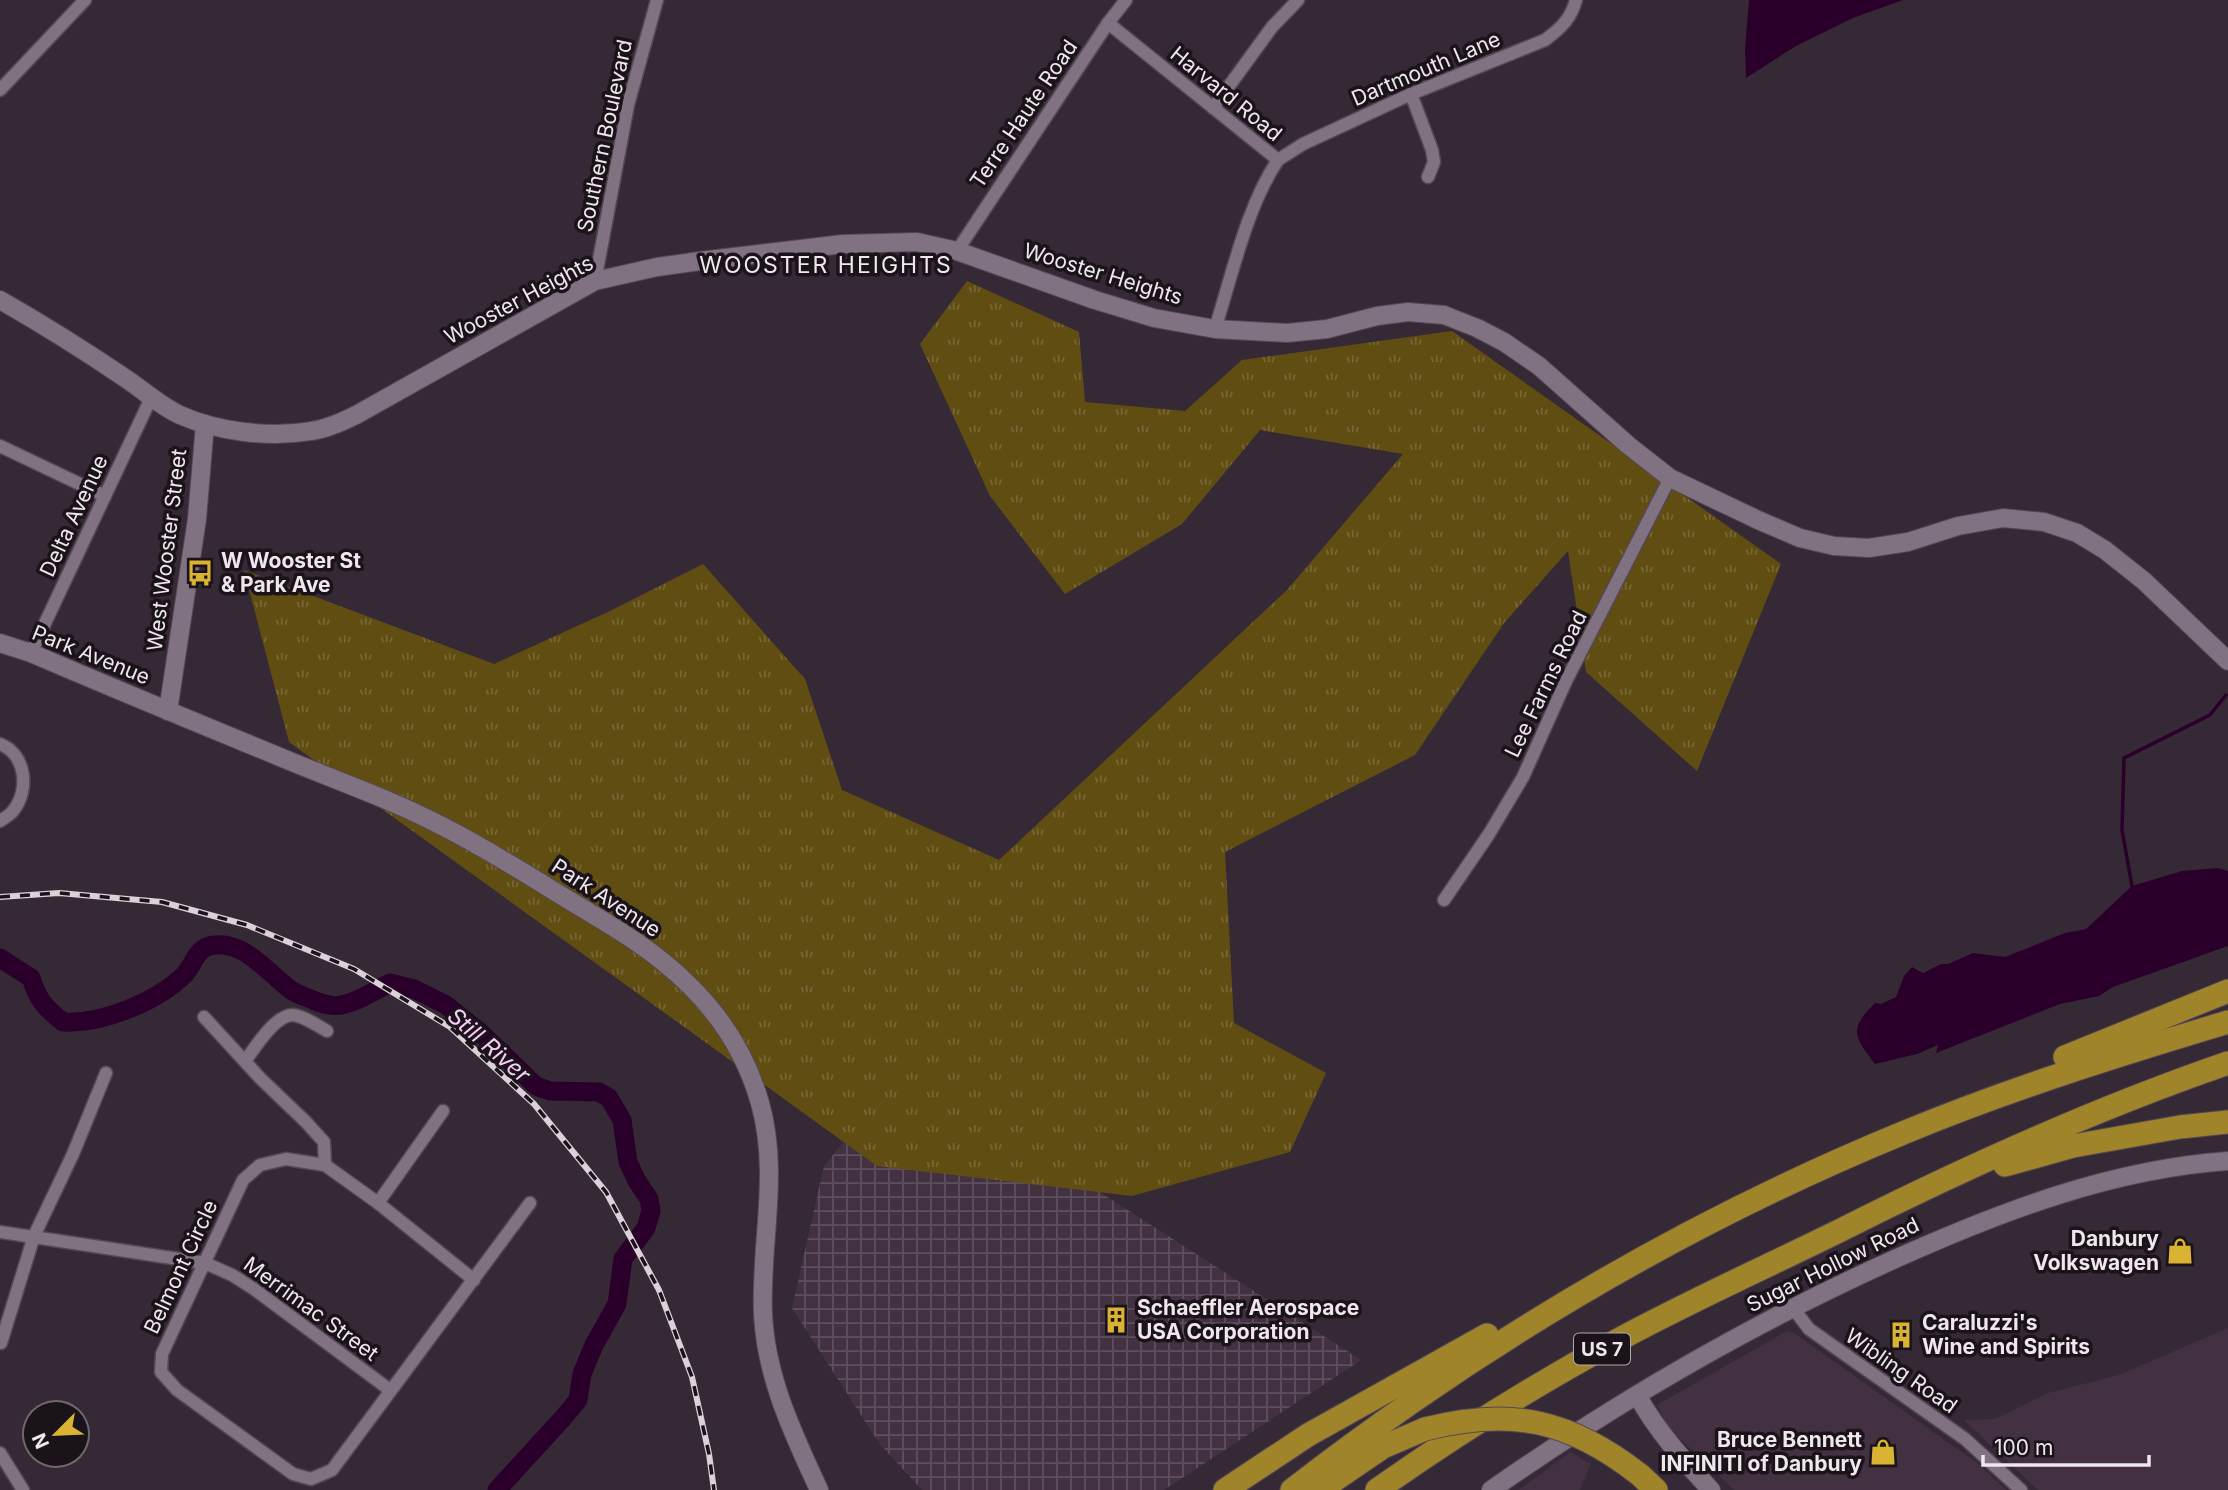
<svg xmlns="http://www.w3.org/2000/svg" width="2228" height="1490" font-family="Inter,sans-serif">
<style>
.built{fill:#433142}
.industrial{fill:url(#industrial-grid)}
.park{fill:url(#park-tufts)}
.water{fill:#2a002b}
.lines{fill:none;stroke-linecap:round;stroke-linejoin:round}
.stream{stroke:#2a002b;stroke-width:3.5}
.river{stroke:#2a002b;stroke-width:19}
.street-casing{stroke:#544853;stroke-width:15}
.secondary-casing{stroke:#544853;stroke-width:20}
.highway-casing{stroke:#544853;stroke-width:25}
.street{stroke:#817281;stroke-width:12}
.secondary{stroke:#817281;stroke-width:18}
.highway{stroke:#a08429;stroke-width:23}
.rail-casing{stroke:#dad1d9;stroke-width:6}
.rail{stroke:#1a141a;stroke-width:3.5;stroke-dasharray:10;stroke-linecap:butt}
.highway-bridge-casing{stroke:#544853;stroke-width:25;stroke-linecap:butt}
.highway-bridge{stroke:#a08429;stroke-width:23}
.labels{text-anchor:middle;stroke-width:7;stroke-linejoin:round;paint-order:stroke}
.shield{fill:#1a141a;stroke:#afa7ae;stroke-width:2}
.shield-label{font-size:19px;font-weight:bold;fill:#efe6ee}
.street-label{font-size:21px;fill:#efe6ee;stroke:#1a141a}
.poi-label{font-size:21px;font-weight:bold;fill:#efe6ee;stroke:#1a141a;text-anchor:start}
.neighbourhood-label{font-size:23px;letter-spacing:2px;fill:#efe6ee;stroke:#1a141a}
.water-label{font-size:23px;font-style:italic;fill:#faccf8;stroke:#1a141a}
</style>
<defs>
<pattern id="industrial-grid" width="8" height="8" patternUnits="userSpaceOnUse" patternTransform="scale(1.75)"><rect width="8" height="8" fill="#433142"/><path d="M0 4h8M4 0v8" fill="none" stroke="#5e4f5e"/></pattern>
<pattern id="park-tufts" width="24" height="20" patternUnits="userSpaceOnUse" patternTransform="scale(1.75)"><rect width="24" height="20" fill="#604d12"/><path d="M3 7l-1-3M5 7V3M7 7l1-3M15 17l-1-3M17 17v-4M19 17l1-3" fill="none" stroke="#776735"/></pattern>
</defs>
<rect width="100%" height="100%" fill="#362936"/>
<g class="built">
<path d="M2228,1328V1490H2038L1964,1420L1995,1419L2048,1393L2119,1375Z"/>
<path d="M1787,1331L1794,1333L1977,1463L2006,1490H1734L1669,1428L1657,1405Z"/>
<path d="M1570,1452L1591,1464L1580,1490H1519Z"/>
</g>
<path class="industrial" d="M939,1024L1008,1133L1361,1360L1164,1490H922L879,1443L792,1308L824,1166Z"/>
<path class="park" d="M967,281L1079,332L1085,402L1185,411L1242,360L1452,331L1781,564L1697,771L1586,672L1568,551L1504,623L1415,755L1225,852L1234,1023L1326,1073L1290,1152L1132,1196L877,1166L289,742L244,570L494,664L608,612L703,564L805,679L842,790L999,860L1287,590L1403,454L1260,430L1182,524L1065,594L990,496L920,344Z"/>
<g class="water">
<path d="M1749,0H1903L1853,18L1796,46L1746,78L1745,49Z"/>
<path d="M2218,868L2228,871V946L2113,987L2099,996L2060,1004L1936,1053L1938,1045L1917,1054L1875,1064C1854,1036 1848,1030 1875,1003L1881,1004L1896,997L1904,976L1912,967L1923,973L1941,964H1948L1973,953L2005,957L2065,933L2086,929L2132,886L2182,871Z"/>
</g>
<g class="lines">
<path class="stream" d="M2132,886L2122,830L2124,758L2210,715L2226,695"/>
<path class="river" d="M0,958L31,978C38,1000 45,1008 63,1022C102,1024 157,1002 185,974C195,963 196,947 214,945C245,941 268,973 291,990C298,995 307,997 315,1001C323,1004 333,1007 341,1005C356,1003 376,990 390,983L414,989L446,1005L481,1033L536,1086L550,1091L599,1092L609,1098L622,1120L628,1162L637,1181L649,1199L651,1211L646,1228L623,1259L617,1304L594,1345L582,1374L578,1400L563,1418L497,1490"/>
<g class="street-casing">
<g id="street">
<path d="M1108,23L1278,160C1247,206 1232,275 1215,329"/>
<path d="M0,90L85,0"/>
<path d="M1411,94L1432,150L1434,162L1428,177"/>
<path d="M1213,108L1272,27L1298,0"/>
<path d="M1278,160L1303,144L1411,94L1545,40C1560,29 1571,19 1576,0"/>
<path d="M957,251L1108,23L1126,0"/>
<path d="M595,281L628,105L657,0"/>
<path d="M0,446L105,496"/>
<path d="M31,653L152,396"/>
<path d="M0,744C26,754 30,790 13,811C10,815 4,818 0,821"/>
<path d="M1444,900L1489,834L1523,777L1566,681L1670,478"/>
<path d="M204,1017L260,1078L306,1122L324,1142L325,1165"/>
<path d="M245,1061C255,1048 274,1016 292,1015C302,1015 318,1026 327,1031"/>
<path d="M378,1203L443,1111"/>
<path d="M0,1232L205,1263L232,1275L254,1289L390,1390"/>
<path d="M474,1280L378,1203L325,1165L286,1159L260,1165L243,1180L162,1354L161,1372L177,1390L293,1474L311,1479L332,1470L530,1203"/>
<path d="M1793,1308L1809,1329L1965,1439L2021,1490"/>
<path d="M1,1343L34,1236L73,1154L106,1073"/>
<path d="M0,1453L23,1490"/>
</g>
</g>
<g class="secondary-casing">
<g id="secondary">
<path d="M0,300C42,324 82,349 122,376C141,388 160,406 180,415C218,432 270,438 311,431C327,429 342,422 356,415L595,281L657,267L700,261L843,244L917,242L957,251L1095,300L1154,318L1215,329L1287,333L1327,329L1377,316L1408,312L1444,315L1477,328L1504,342L1539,366L1628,445L1670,478L1758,520L1800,538L1834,546L1869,548L1908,542L1958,526L2003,518L2044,522L2077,533L2105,550L2144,581L2228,661"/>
<path d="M0,643L31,653C117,690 205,726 292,762C341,782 392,800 440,825C484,847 525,873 567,899C609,924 653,949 688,984C722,1017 747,1057 760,1103C780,1173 760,1243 763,1314C766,1378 793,1433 819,1490"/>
<path d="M168,711L197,519L205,424"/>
<path d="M1637,1395C1657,1431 1683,1460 1711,1490"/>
<path d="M1491,1490C1618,1401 1753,1323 1895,1259C2000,1212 2111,1169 2228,1161"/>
</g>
</g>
<g class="highway-casing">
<g id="highway">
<path d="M2065,1057L2228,991"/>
<path d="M2005,1165L2073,1146L2180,1127L2228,1122"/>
<path d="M1640,1475L1656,1490"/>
<path d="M1225,1490L1308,1435L1487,1335"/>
<path d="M1292,1490C1479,1345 1684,1223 1903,1133C2009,1089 2118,1055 2228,1022"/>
<path d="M1320,1490L1383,1447L1425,1429"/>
<path d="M1377,1490C1455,1435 1536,1384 1620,1339C1692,1300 1766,1267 1839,1231C1966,1167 2094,1109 2228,1063"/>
</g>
</g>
<use href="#street" class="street"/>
<use href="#secondary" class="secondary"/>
<use href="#highway" class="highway"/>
<g class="rail-casing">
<path id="rail" d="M0,897L59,893L162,902L247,925L354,969L450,1027L534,1104L606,1192L659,1290L692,1377L709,1454L714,1490"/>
</g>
<use href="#rail" class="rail"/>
<g class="highway-bridge-casing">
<path id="highway-bridge" d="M1425,1429C1512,1407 1570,1420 1640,1475"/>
</g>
<use href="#highway-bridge" class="highway-bridge"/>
</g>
<defs>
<g id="bus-bare" transform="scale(2.1)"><path d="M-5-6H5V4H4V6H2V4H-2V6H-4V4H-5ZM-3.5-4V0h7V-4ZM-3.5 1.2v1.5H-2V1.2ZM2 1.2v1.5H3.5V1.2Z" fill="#dab333" stroke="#1a141a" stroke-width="2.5" paint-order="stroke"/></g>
<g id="shop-bare" transform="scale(2.1)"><path d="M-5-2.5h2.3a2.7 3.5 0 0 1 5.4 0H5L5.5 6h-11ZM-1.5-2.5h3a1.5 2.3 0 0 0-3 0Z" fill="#dab333" stroke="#1a141a" stroke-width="2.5" paint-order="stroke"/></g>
<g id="building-bare" transform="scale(2.1)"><path d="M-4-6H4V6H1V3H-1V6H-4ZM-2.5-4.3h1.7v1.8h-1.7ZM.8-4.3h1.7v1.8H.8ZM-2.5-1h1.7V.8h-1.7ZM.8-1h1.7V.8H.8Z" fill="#dab333" stroke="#1a141a" stroke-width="2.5" paint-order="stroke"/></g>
</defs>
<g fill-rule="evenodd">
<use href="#bus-bare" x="200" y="573"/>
<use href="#shop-bare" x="2180" y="1251"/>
<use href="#building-bare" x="1116" y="1320"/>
<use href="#building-bare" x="1901" y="1335"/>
<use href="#shop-bare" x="1883" y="1452"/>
</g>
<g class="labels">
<rect class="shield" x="1574" y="1333.5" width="56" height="31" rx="5"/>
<g class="shield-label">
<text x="1602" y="1356">US 7</text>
</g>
<g class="street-label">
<text transform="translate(1426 69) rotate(-23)" y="7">Dartmouth Lane</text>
<text transform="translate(1226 94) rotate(39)" y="7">Harvard Road</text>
<text transform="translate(1024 114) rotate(-56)" y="7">Terre Haute Road</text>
<text transform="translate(605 136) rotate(-78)" y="7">Southern Boulevard</text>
<text transform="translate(1103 274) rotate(17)" y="7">Wooster Heights</text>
<text transform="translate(519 300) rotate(-28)" y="7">Wooster Heights</text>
<text transform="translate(74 516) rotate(-65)" y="7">Delta Avenue</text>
<text transform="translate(167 550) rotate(-83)" y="7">West Wooster Street</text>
<text transform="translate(91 655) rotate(22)" y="7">Park Avenue</text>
<text transform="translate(1546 684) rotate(-64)" y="7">Lee Farms Road</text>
<text transform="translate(606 898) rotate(33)" y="7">Park Avenue</text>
<text transform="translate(1833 1265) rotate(-26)" y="7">Sugar Hollow Road</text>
<text transform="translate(181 1267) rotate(-65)" y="7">Belmont Circle</text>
<text transform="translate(311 1309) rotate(36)" y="7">Merrimac Street</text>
<text transform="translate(1901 1371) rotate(35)" y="7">Wibling Road</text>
</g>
<g class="poi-label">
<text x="221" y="568">W Wooster St<tspan x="221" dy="24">&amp; Park Ave</tspan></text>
<text x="2159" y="1246" text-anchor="end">Danbury<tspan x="2159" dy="24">Volkswagen</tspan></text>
<text x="1137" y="1315">Schaeffler Aerospace<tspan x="1137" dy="24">USA Corporation</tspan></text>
<text x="1922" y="1330">Caraluzzi's<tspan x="1922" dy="24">Wine and Spirits</tspan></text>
<text x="1862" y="1447" text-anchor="end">Bruce Bennett<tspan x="1862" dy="24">INFINITI of Danbury</tspan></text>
</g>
<g class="neighbourhood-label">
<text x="826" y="273">WOOSTER HEIGHTS</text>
</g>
<g class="water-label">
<text transform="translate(489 1045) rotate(41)" y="8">Still River</text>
</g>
</g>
<g transform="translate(56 1434) rotate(246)"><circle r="33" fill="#1a141a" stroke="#6f686f" stroke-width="2"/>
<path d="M0-5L12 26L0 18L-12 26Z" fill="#dab333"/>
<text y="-10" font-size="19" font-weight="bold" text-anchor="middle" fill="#efe6ee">N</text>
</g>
<path d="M1983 1455v10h166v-10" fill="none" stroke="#efe6ee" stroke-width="3.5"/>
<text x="1994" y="1455" font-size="21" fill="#efe6ee" stroke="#1a141a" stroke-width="5" paint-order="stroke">100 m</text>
</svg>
